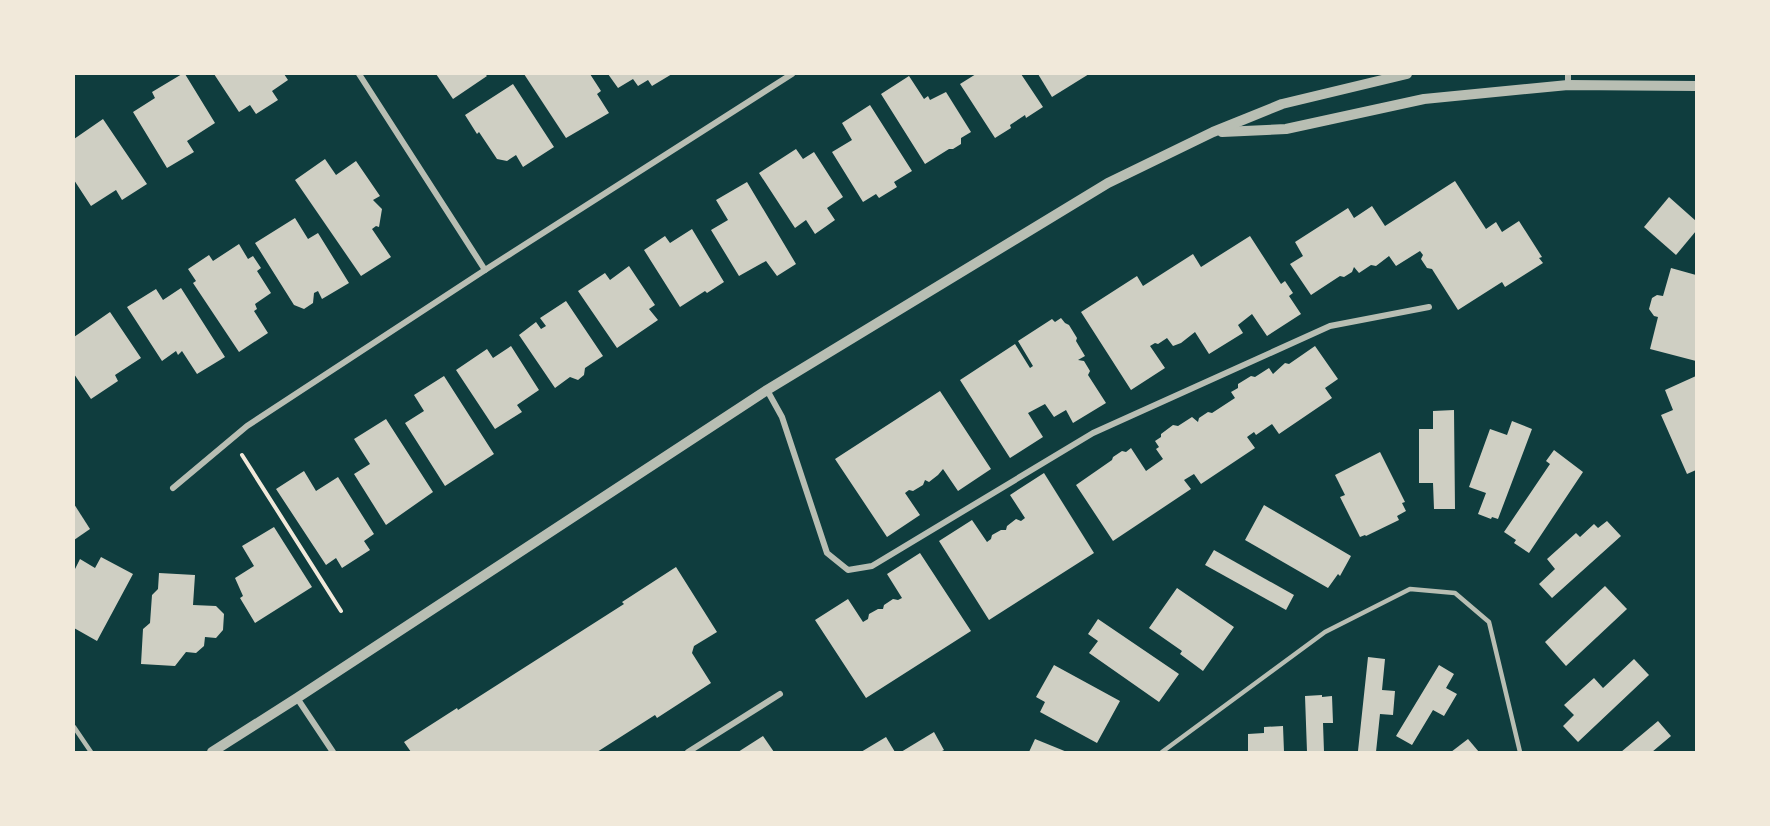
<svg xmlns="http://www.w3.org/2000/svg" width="1770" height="826" font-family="'PT Sans',sans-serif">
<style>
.building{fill:#cfcfc3}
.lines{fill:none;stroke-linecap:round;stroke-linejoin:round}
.path{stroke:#f1e9da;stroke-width:4}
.service{stroke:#b8beb3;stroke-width:4.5}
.minor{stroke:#b8beb3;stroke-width:6}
.tertiary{stroke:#b8beb3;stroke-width:10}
</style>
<rect width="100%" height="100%" fill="#0f3d3e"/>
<g class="building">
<path d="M182,74H185L215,123L187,141L194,152L167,168L133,112L155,98L152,92Z"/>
<path d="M214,74H284L288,80L272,91L278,100L256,114L250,105L239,112Z"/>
<path d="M436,74H485L487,76L453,99Z"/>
<path d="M524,74H590L601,91L597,94L609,113L566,138Z"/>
<path d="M608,74H672L652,86L648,80L638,86L633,79L618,88Z"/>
<path d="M976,74H1021L1043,107L1026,118L1025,115L1010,125L1011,128L995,138L960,84Z"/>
<path d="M1038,74H1089L1052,97Z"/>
<path d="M909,76L924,99L928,96L930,100L946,92L971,132L961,138V144L953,149H949L925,164L881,94Z"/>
<path d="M513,84L554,147L523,167L516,155L507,161L497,159L479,132L477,134L465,115Z"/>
<path d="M870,105L912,171L894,182L897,187L879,198L876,194L863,202L832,152L852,140L842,123Z"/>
<path d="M103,119L147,184L122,200L116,190L91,206L74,180V139Z"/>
<path d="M796,149L803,159L814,152L843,197L827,208L835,220L815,234L806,220L795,228L759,173Z"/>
<path d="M325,159L336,175L356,161L380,196L373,200L382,209L379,227L376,226L372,229L391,257L361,276L295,180Z"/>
<path d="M1455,181L1486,229L1496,222L1502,232L1519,221L1542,257L1539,258L1543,263L1505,287L1502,282L1458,310L1432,269L1427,268L1421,259L1423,255L1420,251L1396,266L1389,256L1376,266L1371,265L1359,273L1354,267L1352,272L1344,277L1340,276L1311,295L1290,264L1303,256L1295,242L1348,208L1354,218L1372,206L1385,226Z"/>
<path d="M747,182L796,264L777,276L766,261L739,276L711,230L728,220L716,200Z"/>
<path d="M1669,197L1696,221V231L1676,255L1644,227Z"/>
<path d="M295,218L308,239L318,233L349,283L322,299L318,291L314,293L313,303L304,309L294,305L255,243Z"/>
<path d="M692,229L724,282L707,293L705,291L680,307L644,250L665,236L670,243Z"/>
<path d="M1250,236L1281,284L1285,281L1293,293L1289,296L1301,314L1267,336L1252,314L1238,325L1243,333L1209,354L1195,332L1181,343L1173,346L1167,338L1158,344L1155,343L1150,346L1165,368L1131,390L1081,312L1137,276L1143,286L1193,254L1201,267Z"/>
<path d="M239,244L248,259L253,256L261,268L257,271L271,293L255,304L257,309L254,311L268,333L239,352L193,283L196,281L188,269L209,255L213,261Z"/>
<path d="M629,266L655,305L649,309L658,320L617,348L578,291L605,273L610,280Z"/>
<path d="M1671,268L1696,275V361L1650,349L1658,317L1654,316L1649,309L1652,298L1657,295L1663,296Z"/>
<path d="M181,288L225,357L197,374L182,351L178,355L176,351L162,361L127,307L156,289L163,300Z"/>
<path d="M566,301L603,356L585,368L584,375L578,380L570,377L555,388L519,335L536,322L541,329L546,326L540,318Z"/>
<path d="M110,312L141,358L115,375L118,381L91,399L74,374V337Z"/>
<path d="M1061,318L1065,323L1069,325L1077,338L1076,341L1085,356L1078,360L1084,361L1090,371L1088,375L1106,403L1073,423L1066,410L1054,417L1045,404L1028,413L1043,437L1010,458L960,380L1015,344L1030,368L1033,366L1018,341L1052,319L1055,322Z"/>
<path d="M511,346L539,390L517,405L522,412L495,429L456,370L487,349L493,358Z"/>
<path d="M1315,346L1338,379L1325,388L1332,398L1279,434L1272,424L1256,435L1254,432L1247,437L1255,448L1201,484L1194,474L1184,480L1191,489L1113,541L1076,485L1112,460L1113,457L1122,451L1126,452L1131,448L1146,471L1163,459L1156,449L1159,447L1155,441L1161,437V434L1173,425L1178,426L1192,417L1198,422L1199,418L1208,412L1212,413L1235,398L1231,392L1238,388V384L1251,376L1255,377L1269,368L1273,374L1285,363L1289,364Z"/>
<path d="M444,376L494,454L445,486L405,423L424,411L414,395Z"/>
<path d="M1696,376V470L1687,474L1661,415L1673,410L1665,390Z"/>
<path d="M940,391L991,469L958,491L943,469L938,475L929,482L925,480L923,485L913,491L909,490L905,493L920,515L887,537L835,459Z"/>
<path d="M1454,410L1455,509H1434L1433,483H1419V429H1433V411Z"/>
<path d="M386,419L433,492L386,525L354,474L370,464L354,439Z"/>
<path d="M1512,421L1532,429L1498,519L1492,517L1491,519L1478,514L1486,493L1469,487L1490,429L1507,435Z"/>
<path d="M1554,450L1583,472L1529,553L1514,543L1516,540L1504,532L1550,464L1546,461Z"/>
<path d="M1380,452L1405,502L1402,503L1406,511L1397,516L1399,520L1366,536L1365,535L1360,537L1340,497L1345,495L1335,475Z"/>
<path d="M304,471L316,491L338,477L374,534L364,541L370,550L342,568L336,558L326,565L276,489Z"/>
<path d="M1044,473L1094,553L989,620L939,541L972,520L987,542L991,539L992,535L1001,530H1006L1007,526L1016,519L1021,521L1025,518L1010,495Z"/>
<path d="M74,504L90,529L74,540Z"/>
<path d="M1264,505L1351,556L1340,576L1338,574L1328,588L1245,540Z"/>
<path d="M1607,521L1621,536L1552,598L1539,584L1555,569L1547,559L1576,533L1580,537L1594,524L1598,528Z"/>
<path d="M274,527L312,587L255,623L240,598L243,596L235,578L254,566L242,546Z"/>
<path d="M1214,550L1294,595L1286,610L1205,565Z"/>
<path d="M920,553L971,631L866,698L815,620L848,599L863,622L868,619L869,614L878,609H883L884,605L893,599L898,600L902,598L887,574Z"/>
<path d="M101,557L133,574L97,641L74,628V571L80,559L95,568Z"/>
<path d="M676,567L717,632L694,646L692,653L711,683L657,718L655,715L597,752H411L404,742L457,708L458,710L624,604L622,602Z"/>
<path d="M159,573L195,575L193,605L216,606L224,614L223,630L216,638L205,637L204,646L196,653L186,652L175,666L141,664L143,629L150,623L152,595L158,589Z"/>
<path d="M1605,586L1627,609L1566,666L1545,642Z"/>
<path d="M1177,588L1234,627L1203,671L1180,654L1182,651L1149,628Z"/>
<path d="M1098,619L1179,674L1159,702L1089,653L1098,641L1088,634Z"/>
<path d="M1368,657L1385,659L1382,690L1395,691L1393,715L1380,714L1376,752L1358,751Z"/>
<path d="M1634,659L1649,675L1578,742L1563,726L1574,715L1564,705L1594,678L1603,688Z"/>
<path d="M1054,665L1120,701L1097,743L1040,712L1045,702L1036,697Z"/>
<path d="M1439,665L1454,674L1446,688L1457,694L1444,716L1433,710L1412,745L1396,736Z"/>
<path d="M1322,695V697L1332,696L1333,723H1323L1324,752H1307L1305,696Z"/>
<path d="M1658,721L1671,736L1652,752H1621Z"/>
<path d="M1283,726L1284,752H1248V734L1264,733V727Z"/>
<path d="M934,732L944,750L940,752H901Z"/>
<path d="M763,736L774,752H738Z"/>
<path d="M886,737L895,752H861Z"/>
<path d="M1035,739L1067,752H1029Z"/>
<path d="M1468,739L1479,752H1451Z"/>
</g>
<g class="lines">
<path class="path" d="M242,455L341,611"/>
<g class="service">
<path d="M74,727L91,752"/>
<path d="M1162,752L1325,632L1410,589L1455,593L1489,622L1520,752"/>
</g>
<g class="minor">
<path d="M359,74L485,270"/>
<path d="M1568,85V74"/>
<path d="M767,390L782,417L827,553L848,570L872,566L1093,433L1330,326L1429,307"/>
<path d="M173,488L247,426L485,270L792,74"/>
<path d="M297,698L333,752"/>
<path d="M688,752L780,694"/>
</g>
<g class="tertiary">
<path d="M1222,132L1286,129L1424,99L1568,85L1696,86"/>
<path d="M212,752L297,698L767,390L1108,183L1213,132L1282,104L1407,74"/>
</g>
</g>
<rect width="1770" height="826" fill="none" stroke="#f1e9da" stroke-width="150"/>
</svg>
